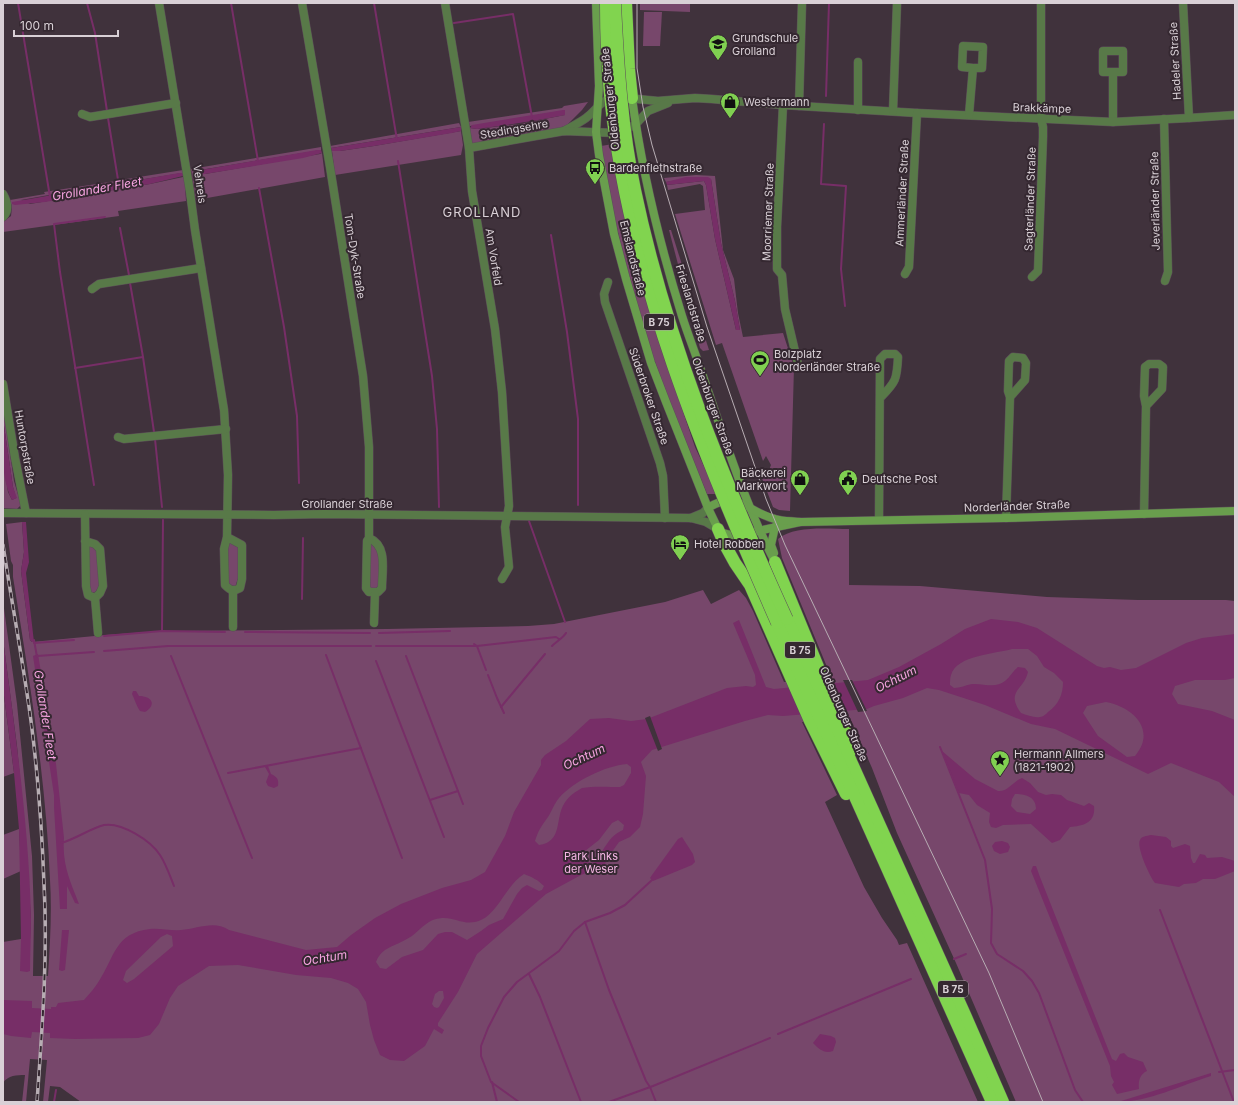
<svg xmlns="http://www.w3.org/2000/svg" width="1238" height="1105" font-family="Inter,sans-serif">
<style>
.green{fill:#77476b;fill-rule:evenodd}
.water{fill:#772e67;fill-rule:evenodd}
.pier{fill:#40323c}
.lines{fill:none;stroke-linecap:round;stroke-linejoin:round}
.stream{stroke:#772e67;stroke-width:2}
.street-casing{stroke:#5c4e58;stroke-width:9}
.secondary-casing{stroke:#5c4e58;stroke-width:9}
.highway-casing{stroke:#5c4e58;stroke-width:13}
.street{stroke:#587948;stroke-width:8}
.secondary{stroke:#699e4d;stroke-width:8}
.highway{stroke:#81d44f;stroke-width:12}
.tram{stroke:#b7adb3;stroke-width:1}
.rail-casing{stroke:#b7adb3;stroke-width:3.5}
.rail{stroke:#352831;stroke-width:2;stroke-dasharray:6;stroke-linecap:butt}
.highway-bridge-casing{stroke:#5c4e58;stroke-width:13;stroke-linecap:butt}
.highway-bridge{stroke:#81d44f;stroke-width:12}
.labels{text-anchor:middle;stroke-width:4;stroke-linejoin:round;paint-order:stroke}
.shield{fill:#352831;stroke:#a89ea4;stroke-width:1}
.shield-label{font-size:10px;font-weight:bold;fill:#d9d0d6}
.poi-label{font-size:11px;fill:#d9d0d6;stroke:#352831;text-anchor:start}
.street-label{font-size:11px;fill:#d9d0d6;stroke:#352831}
.park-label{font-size:11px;fill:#f6b7e5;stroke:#352831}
.water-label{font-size:12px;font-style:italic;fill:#f7a4e1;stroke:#352831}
.quarter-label{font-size:13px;letter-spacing:1px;fill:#d9d0d6;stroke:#352831}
</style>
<rect width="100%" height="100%" fill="#40323c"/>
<g class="green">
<path d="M640,3H690V12L640,10Z"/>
<path d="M644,12H662L660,46H643Z"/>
<path d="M588,102L582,110L564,128L471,144L468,122L562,108L564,106ZM565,115L519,124L477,129L470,128V126Z"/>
<path d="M459,123L461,127L331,148L330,146Z"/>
<path d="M461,131L463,145L461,155L335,175L332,151H340L374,146Z"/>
<path d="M613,144L667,364L695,447L717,494H707C689,450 670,404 654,359C630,290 613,218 601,146Z"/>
<path d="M321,147V150L194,171V174H205L320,154L322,153L325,177L196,200L191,169Z"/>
<path d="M183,170L185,185L186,201L118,211L119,216L3,232V222L11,216L12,207L10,200L45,194L44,192L116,181V183L21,200L30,204L95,193L150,184L183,177L182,173L120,183V180Z"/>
<path d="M696,175L715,176L723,250L734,279L738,313L743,337L783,333L794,367L790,511L779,510L773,507L760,473L769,470L771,465L766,456L763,461L722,343L716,345L675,214L705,210L703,186L700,184L668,190L667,185L704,181L706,185L715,239L736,330H740L735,301L721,243L711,179L697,177L666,182L664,178Z"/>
<path d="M669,230H671L709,350L703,351L700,348Z"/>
<path d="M3,406L14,481L21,505L17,509L3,508V459L8,492L12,500L16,498L13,487L3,419Z"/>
<path d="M22,522L24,552L21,571L30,640L32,642L105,635L161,631L387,629L528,626L554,624L665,602L703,590L711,604L739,590L746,598L753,611L784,682L832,679L782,558L778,539C794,525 829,529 849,529V585L920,586L1047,597L1138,600H1226L1235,601V1102H1016L956,963L897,833L872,768L850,718L802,722L837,795L825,802L864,887L882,918L897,940L899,945L907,943L978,1102H81L60,1087L50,1086L48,1102H43L47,1060L30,1059L26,1102H20H22L25,1075C17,1075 8,1075 3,1083V942L21,939H30L31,919L26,843L17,746L3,639V601L17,704L32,856L34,915L33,976H48C50,944 52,912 50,880C46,778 29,677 13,577V565L11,561L6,524Z"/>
<path d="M230,541L239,547V576L235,587L228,585L226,549Z"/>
<path d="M371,543H375L380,556V585C377,589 372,590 368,586L369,546Z"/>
<path d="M87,546H95C101,556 104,584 95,592L92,593L88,589Z"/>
<path d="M3,688L14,773L3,777Z"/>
<path d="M19,829L21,871L3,879V835Z"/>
</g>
<g class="water">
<path d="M563,110H565V115C536,121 507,125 477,129L470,128L472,125Z"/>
<path d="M461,127V131L452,133L374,146L340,151H332L331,148Z"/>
<path d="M317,150H321L322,153L303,158L205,174H197L194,173L195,171Z"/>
<path d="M179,173H182L183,176L150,184L95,193L45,202L15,205L12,204V202Z"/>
<path d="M686,177H708L711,179L721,243L735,301L740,330H736L715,239L706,185L704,181L667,185L666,182Z"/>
<path d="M3,419L13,487L17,498L12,500C0,476 3,445 3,419Z"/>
<path d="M22,522H26L29,562L26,573L34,642H32L30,640L21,571L24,552Z"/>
<path d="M991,619L1018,622L1037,628L1097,666L1104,668L1110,667L1121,670L1136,668L1186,643L1202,638L1235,634V678L1225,680H1195L1175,686L1172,694L1178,704L1212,711L1235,720V797L1219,782L1171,763L1148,774L1055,729L1031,724L985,705L939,690L927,688L903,698L874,706L867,709L783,716L768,715L745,721L652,750L641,762L646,776L643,814L640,827L630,837L619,842L609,856L604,866L581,875L546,894L477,954L458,992L438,1023V1026L444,1030L442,1034L434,1029L425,1046L404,1061L390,1060L380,1055L374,1040L370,1025L366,1002L358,989L348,983L331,978L296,975L238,965L209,966L178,986L170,998L159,1024L150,1035L138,1038L75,1039L50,1038V1033L32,1032L31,1038L11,1036L3,1034V1000L32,1001V1008L51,1009V1007H56L58,1003L84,1000C89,994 95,988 99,981C115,956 115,933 150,929C160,928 171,931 181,930C197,929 214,920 229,930L306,950L337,947L351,935L375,918L401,904L442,888L471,880L485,872L505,836L514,812L541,765V760L545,755L566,741L590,719L609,718L631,721L647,719L727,688L746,686L753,687L756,685L755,675L733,623L739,620L766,687L774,689L868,680L899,667L941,644L965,629ZM1012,649H1028L1037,656L1044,667L1054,673L1063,682C1063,694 1059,704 1048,712C1046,714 1043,717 1040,717C1034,718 1027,715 1021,713C1005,691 1024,690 1028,672L1025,668L1018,667C1013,671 1010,677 1005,681C995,689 984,683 972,684C966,685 960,688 954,688L950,685C950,682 950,678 951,675C957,655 995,654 1012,649ZM1106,702C1133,707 1157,730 1135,756L1127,757L1098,736L1083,713L1087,706ZM627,764L631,767V773L624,785L620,787C609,787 593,786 582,788C580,789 577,791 574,793C571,795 566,800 564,804C555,818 563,842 539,845L535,841C538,831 542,825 548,817C552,811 554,804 559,798C574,781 605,766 627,764ZM618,820L624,825L623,830C608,836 604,851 595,862L591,863L587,862L585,856V851L599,840L612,823ZM524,874C532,877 538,880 544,886L542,890L539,891L527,885L522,888L517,894L503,919L489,925L481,931L467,940L452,932H445L438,934L423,950L402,957L386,969L380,968L376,962C378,957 380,954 385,950C393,945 403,942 412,936C422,928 428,919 442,918C456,917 465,927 481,920C498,913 507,884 524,874ZM167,934L172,936L173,946L134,979L127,983L123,980L126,971L161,937ZM439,991H443L444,998L439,1007L437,1008L434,1007L432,1004L435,994Z"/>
<path d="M3,639C15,732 29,825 31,919C31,937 30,954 30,971L27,972L20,971L21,939L19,829L14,773L3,688Z"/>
<path d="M38,654L56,764L64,838C62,865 70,880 79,904L75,903L67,886V909H60L54,807V795L33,656Z"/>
<path d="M133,691H136L139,696C152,696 157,705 145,712L140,711C136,705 135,700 132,694Z"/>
<path d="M942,751L975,779L998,791C1008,792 1013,781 1022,778L1030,783L1038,792L1046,795L1052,794L1061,795L1067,800L1084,806L1089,803L1094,806C1096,823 1083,826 1070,827L1060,840L1052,843L1031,824L1003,825L996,828L991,827L989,822L990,813L977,805L969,795L959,793ZM1015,794C1026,794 1036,797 1036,809L1030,814L1017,812L1011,806L1012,799Z"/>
<path d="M268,766L271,774C277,777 279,779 278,786L274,788L268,786L266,782L269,774L265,767Z"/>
<path d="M1151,835L1166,837L1171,841V846L1173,848L1185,844L1190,846L1191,858L1193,863H1195L1200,854L1205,855L1207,858L1222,857L1235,861V871L1215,879H1203L1196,883L1184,884L1179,887L1155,883C1150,877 1136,847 1140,840C1141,836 1147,836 1151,835Z"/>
<path d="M682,837L693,854L695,862L692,865L653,881L650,878L652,875L678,839Z"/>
<path d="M1002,841L1008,843L1010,847L1008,852L1000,854L994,851L992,846L995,842Z"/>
<path d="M1033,866H1036L1040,877L1112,1059L1116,1061L1120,1054L1124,1053L1128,1057L1143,1062L1147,1071C1140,1074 1138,1081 1139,1089L1117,1094L1112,1085L1114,1082L1111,1076L1110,1066L1031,871Z"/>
<path d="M62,930H69L65,970L62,971L59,970Z"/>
<path d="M820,1034L831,1036L835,1038L836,1042L833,1051C824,1054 819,1049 813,1043Z"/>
<path d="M1211,1073V1076C1182,1085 1148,1102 1118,1102Z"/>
</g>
<g class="pier">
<path d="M843,680H852L867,711L858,712Z"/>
<path d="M650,716L662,749L658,751L645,718Z"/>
</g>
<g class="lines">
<g class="stream">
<path d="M18,3L50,197"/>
<path d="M87,3L95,33L107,111"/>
<path d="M231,3L258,161"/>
<path d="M374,3L397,140"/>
<path d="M454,23L513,14L532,117"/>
<path d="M826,96L829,3"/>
<path d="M108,118L119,186"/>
<path d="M824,124L821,184L846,186L841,269L845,306"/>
<path d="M398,161L432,376L437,429L439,507"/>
<path d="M259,188L284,327L297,416L299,483"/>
<path d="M120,228L129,275"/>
<path d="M551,235L567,332L578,419V505"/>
<path d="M130,283L143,357L154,432"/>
<path d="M75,368L143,357"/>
<path d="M155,439L162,507"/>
<path d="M94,485L60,272L54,224L105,217"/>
<path d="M529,521L565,622"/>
<path d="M302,599L303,538"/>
<path d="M162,631L163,520"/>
<path d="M245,632L370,633"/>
<path d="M379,633L450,631"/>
<path d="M104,636L162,631L225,632"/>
<path d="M34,640L37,657"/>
<path d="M34,643L74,640"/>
<path d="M474,644L477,646L486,670"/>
<path d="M376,646H477L556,637L559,639"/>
<path d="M552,646C556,642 564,637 566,633"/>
<path d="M104,651L168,646H371"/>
<path d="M326,655L402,858"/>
<path d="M37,656L94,652"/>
<path d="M171,656L252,858"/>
<path d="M406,656L463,804"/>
<path d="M376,661L444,837"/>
<path d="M488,675L497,698L504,713"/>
<path d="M501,707L545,654"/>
<path d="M940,747L985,860L992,909L991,943L997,954L1023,971L1032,981L1039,993L1075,1090L1083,1102"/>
<path d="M228,773L361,748"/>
<path d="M430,800L458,791"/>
<path d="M61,843C76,839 89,829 104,825C122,822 151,841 160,855C166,864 170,876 174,886"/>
<path d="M1160,910L1234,1102"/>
<path d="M585,922L609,990L646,1081L650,1087L656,1102"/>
<path d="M954,959L966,954"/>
<path d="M529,974L540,997L581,1102"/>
<path d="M778,1034L911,979"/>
<path d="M1219,1072L1235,1070"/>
<path d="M492,1082L497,1102"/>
<path d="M54,1102L56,1090"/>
<path d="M519,1102L491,1082L481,1056V1046L488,1028L504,997L517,982L559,951L574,931L585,922L610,913L625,905L652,880"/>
<path d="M609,1102L653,1086L770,1038"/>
</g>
<g class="street-casing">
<g id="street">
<path d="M159,3L190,192L195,230L224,410L228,475L227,537L224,549L225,585C230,590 233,592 240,588L242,579V545L227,537"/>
<path d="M302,3L330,167L363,376L369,447V538L367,541L366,588L369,592H378L382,588C382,570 388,546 369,538"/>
<path d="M445,3L469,148L472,191L495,329L502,392L509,506L505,527L509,567L502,579"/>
<path d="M1183,3L1189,118"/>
<path d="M858,62V110"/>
<path d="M1113,72H1103V51H1123V72H1113V122"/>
<path d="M627,98L658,101L695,98L712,99L783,105L917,113L1113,122L1189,118L1235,115"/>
<path d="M783,105L777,227V269L782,275L785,309L798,364"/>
<path d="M799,106L802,3"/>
<path d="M893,111L897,3"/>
<path d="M82,114L90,117L176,103"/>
<path d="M969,115L973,68H982L983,47L963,46L962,67L973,68"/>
<path d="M1164,119L1168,272L1165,281"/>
<path d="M564,131C571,127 579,123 586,118C597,110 599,101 614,97"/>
<path d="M469,148L564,131L616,133L635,125L648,111L668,103"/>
<path d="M3,194C7,201 10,210 3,217"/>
<path d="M905,274L909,267L917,113"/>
<path d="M1032,277L1038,271L1043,137V127L1041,119V3"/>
<path d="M608,282L604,294L605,302L660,463L663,476L665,518"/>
<path d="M92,289L99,284L201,268"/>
<path d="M3,384L15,458L26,513"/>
<path d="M118,437L124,439L226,429"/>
<path d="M3,513L274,515L324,514L691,518L706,522L718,529"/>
<path d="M85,514L86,586L88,595L95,598L100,593L103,586L100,549L95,544L85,541"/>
<path d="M1144,514L1146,406L1162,389L1163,367L1159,364H1149L1145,367L1144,396L1146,406"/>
<path d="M691,518L703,513L708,508"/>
<path d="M1006,518L1010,397L1008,391L1009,361L1013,357L1023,358L1026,363L1025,380L1010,397"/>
<path d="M879,520L880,359L885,354H895L898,357C897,379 896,382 881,397"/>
<path d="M233,590V627"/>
<path d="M95,598L98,633"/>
<path d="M374,623L375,593"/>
</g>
</g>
<g class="secondary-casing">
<g id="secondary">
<path d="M596,3L599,86L596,132L599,155L614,234L626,279L651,363L666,402L708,508L718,529L722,533L735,536L800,522"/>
<path d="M632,98C642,172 660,245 682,316C689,338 698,360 705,382C726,443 745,504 775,562"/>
<path d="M708,508C737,489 749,513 775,519C782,521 791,521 800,522L1006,518L1235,511"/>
<path d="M774,553L771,545L775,527"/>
</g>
</g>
<g class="highway-casing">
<g id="highway">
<path d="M626,3L629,69L632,98"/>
<path d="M718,529L724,543L735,563L750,585L810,721L846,794"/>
<path d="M775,562L823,679L853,749"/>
<path d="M787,619L966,1017L1003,1102"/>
<path d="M777,623L992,1102"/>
</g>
</g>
<use href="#street" class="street"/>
<use href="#secondary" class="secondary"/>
<use href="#highway" class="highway"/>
<path class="tram" d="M637,3V68L643,107L652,145L707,327L766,499L785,545L989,973L1043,1102"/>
<g class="rail-casing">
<path id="rail" d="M3,545C12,604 23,662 31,721C38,775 42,830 44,884C48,957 42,1030 37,1102"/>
</g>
<use href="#rail" class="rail"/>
<g class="highway-bridge-casing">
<g id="highway-bridge">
<path d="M606,4C606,34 607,64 610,95C629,280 703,454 777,623"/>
<path d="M615,4C618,66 622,129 635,190C666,339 724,480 787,619"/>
</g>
</g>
<use href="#highway-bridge" class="highway-bridge"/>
</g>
<defs>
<g id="school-pin" transform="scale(1)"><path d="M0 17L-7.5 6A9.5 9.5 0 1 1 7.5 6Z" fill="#80d051" stroke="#352831"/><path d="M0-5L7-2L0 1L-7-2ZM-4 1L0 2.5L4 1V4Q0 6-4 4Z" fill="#111"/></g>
<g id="shop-pin" transform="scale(1)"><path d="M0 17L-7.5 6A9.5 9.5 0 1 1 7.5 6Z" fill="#80d051" stroke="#352831"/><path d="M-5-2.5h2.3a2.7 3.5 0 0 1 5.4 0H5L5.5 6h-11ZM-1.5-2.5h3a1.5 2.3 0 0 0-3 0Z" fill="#111"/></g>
<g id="bus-pin" transform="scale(1)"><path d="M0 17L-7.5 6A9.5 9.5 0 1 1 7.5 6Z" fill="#80d051" stroke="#352831"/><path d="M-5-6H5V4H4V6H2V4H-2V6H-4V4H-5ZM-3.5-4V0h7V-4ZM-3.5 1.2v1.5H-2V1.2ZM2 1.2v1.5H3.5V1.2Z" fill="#111"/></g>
<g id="stadium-pin" transform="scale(1)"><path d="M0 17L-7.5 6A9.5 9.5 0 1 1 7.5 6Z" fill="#80d051" stroke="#352831"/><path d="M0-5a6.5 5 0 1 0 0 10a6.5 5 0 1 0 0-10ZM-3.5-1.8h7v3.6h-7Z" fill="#111"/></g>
<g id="civic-pin" transform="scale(1)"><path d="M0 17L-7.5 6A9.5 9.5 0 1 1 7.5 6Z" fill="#80d051" stroke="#352831"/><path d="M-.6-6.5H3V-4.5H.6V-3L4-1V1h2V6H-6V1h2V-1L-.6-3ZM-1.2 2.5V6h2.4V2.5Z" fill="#111"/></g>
<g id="hotel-pin" transform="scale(1)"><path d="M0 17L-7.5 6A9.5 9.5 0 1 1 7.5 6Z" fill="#80d051" stroke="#352831"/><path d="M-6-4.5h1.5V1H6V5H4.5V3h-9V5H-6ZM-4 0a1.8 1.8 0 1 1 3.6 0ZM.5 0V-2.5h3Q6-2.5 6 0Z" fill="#111"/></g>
<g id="sight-pin" transform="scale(1)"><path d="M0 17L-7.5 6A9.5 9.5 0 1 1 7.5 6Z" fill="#80d051" stroke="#352831"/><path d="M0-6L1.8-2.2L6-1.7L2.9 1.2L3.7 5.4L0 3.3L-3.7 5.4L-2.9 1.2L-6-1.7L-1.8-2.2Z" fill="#111"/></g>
</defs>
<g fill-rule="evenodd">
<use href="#school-pin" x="718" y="44"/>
<use href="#shop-pin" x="730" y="102"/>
<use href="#bus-pin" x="595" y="168"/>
<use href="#stadium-pin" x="760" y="360"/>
<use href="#shop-pin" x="800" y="479"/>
<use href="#civic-pin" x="848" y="479"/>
<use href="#hotel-pin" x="680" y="544"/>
<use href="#sight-pin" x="1000" y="760"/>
</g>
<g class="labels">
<g class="shield">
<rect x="644" y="314" width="30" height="16" rx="3"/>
<rect x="785" y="642" width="30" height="16" rx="3"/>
<rect x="938" y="981" width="30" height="16" rx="3"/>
</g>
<g class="shield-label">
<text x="659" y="326">B 75</text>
<text x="800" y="654">B 75</text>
<text x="953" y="993">B 75</text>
</g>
<g class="poi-label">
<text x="732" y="42">Grundschule<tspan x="732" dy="13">Grolland</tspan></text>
<text x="744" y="106">Westermann</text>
<text x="609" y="172">Bardenflethstraße</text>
<text x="774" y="358">Bolzplatz<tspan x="774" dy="13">Norderländer Straße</tspan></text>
<text x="786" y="477" text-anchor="end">Bäckerei<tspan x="786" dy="13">Markwort</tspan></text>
<text x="862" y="483">Deutsche Post</text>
<text x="694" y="548">Hotel Robben</text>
<text x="1014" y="758">Hermann Allmers<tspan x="1014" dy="13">(1821-1902)</tspan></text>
</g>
<g class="street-label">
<text transform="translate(1175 61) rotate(-93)" y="4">Hadeler Straße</text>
<text transform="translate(610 99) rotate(-96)" y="4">Oldenburger Straße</text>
<text transform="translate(1042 108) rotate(2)" y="4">Brakkämpe</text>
<text transform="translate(514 129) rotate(-10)" y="4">Stedingsehre</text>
<text transform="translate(200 184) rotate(82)" y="4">Vehrels</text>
<text transform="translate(902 193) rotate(-87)" y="4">Ammerländer Straße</text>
<text transform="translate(1030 199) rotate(-88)" y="4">Sagterländer Straße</text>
<text transform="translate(1155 201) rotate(-91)" y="4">Jeverländer Straße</text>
<text transform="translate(768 212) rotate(-88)" y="4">Moorriemer Straße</text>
<text transform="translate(355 256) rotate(81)" y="4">Tom-Dyk-Straße</text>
<text transform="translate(494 257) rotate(81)" y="4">Am Vorfeld</text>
<text transform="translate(633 258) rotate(76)" y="4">Emslandstraße</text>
<text transform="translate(691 303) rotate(73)" y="4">Frieslandstraße</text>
<text transform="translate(649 396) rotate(71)" y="4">Süderbroker Straße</text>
<text transform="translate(713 406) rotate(70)" y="4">Oldenburger Straße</text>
<text transform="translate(25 447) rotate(80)" y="4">Huntorpstraße</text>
<text x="347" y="508">Grollander Straße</text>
<text transform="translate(1017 506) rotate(-2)" y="4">Norderländer Straße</text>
<text transform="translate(844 714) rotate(66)" y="4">Oldenburger Straße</text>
</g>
<g class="park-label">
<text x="591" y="860">Park Links<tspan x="591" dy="13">der Weser</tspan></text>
</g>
<g class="water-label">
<text transform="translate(97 189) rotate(-10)" y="4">Grollander Fleet</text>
<text transform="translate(896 679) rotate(-27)" y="4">Ochtum</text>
<text transform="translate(45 715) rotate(81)" y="4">Grollander Fleet</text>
<text transform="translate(584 757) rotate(-25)" y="4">Ochtum</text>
<text transform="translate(325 958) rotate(-9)" y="4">Ochtum</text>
</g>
<g class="quarter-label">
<text x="482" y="217">GROLLAND</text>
</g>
</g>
<rect width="1238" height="1105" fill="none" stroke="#d9d0d6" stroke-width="8"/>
<path d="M14 30v6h104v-6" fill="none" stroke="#d9d0d6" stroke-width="2"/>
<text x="20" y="30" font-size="12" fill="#d9d0d6" stroke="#352831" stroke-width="3" paint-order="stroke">100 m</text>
</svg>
